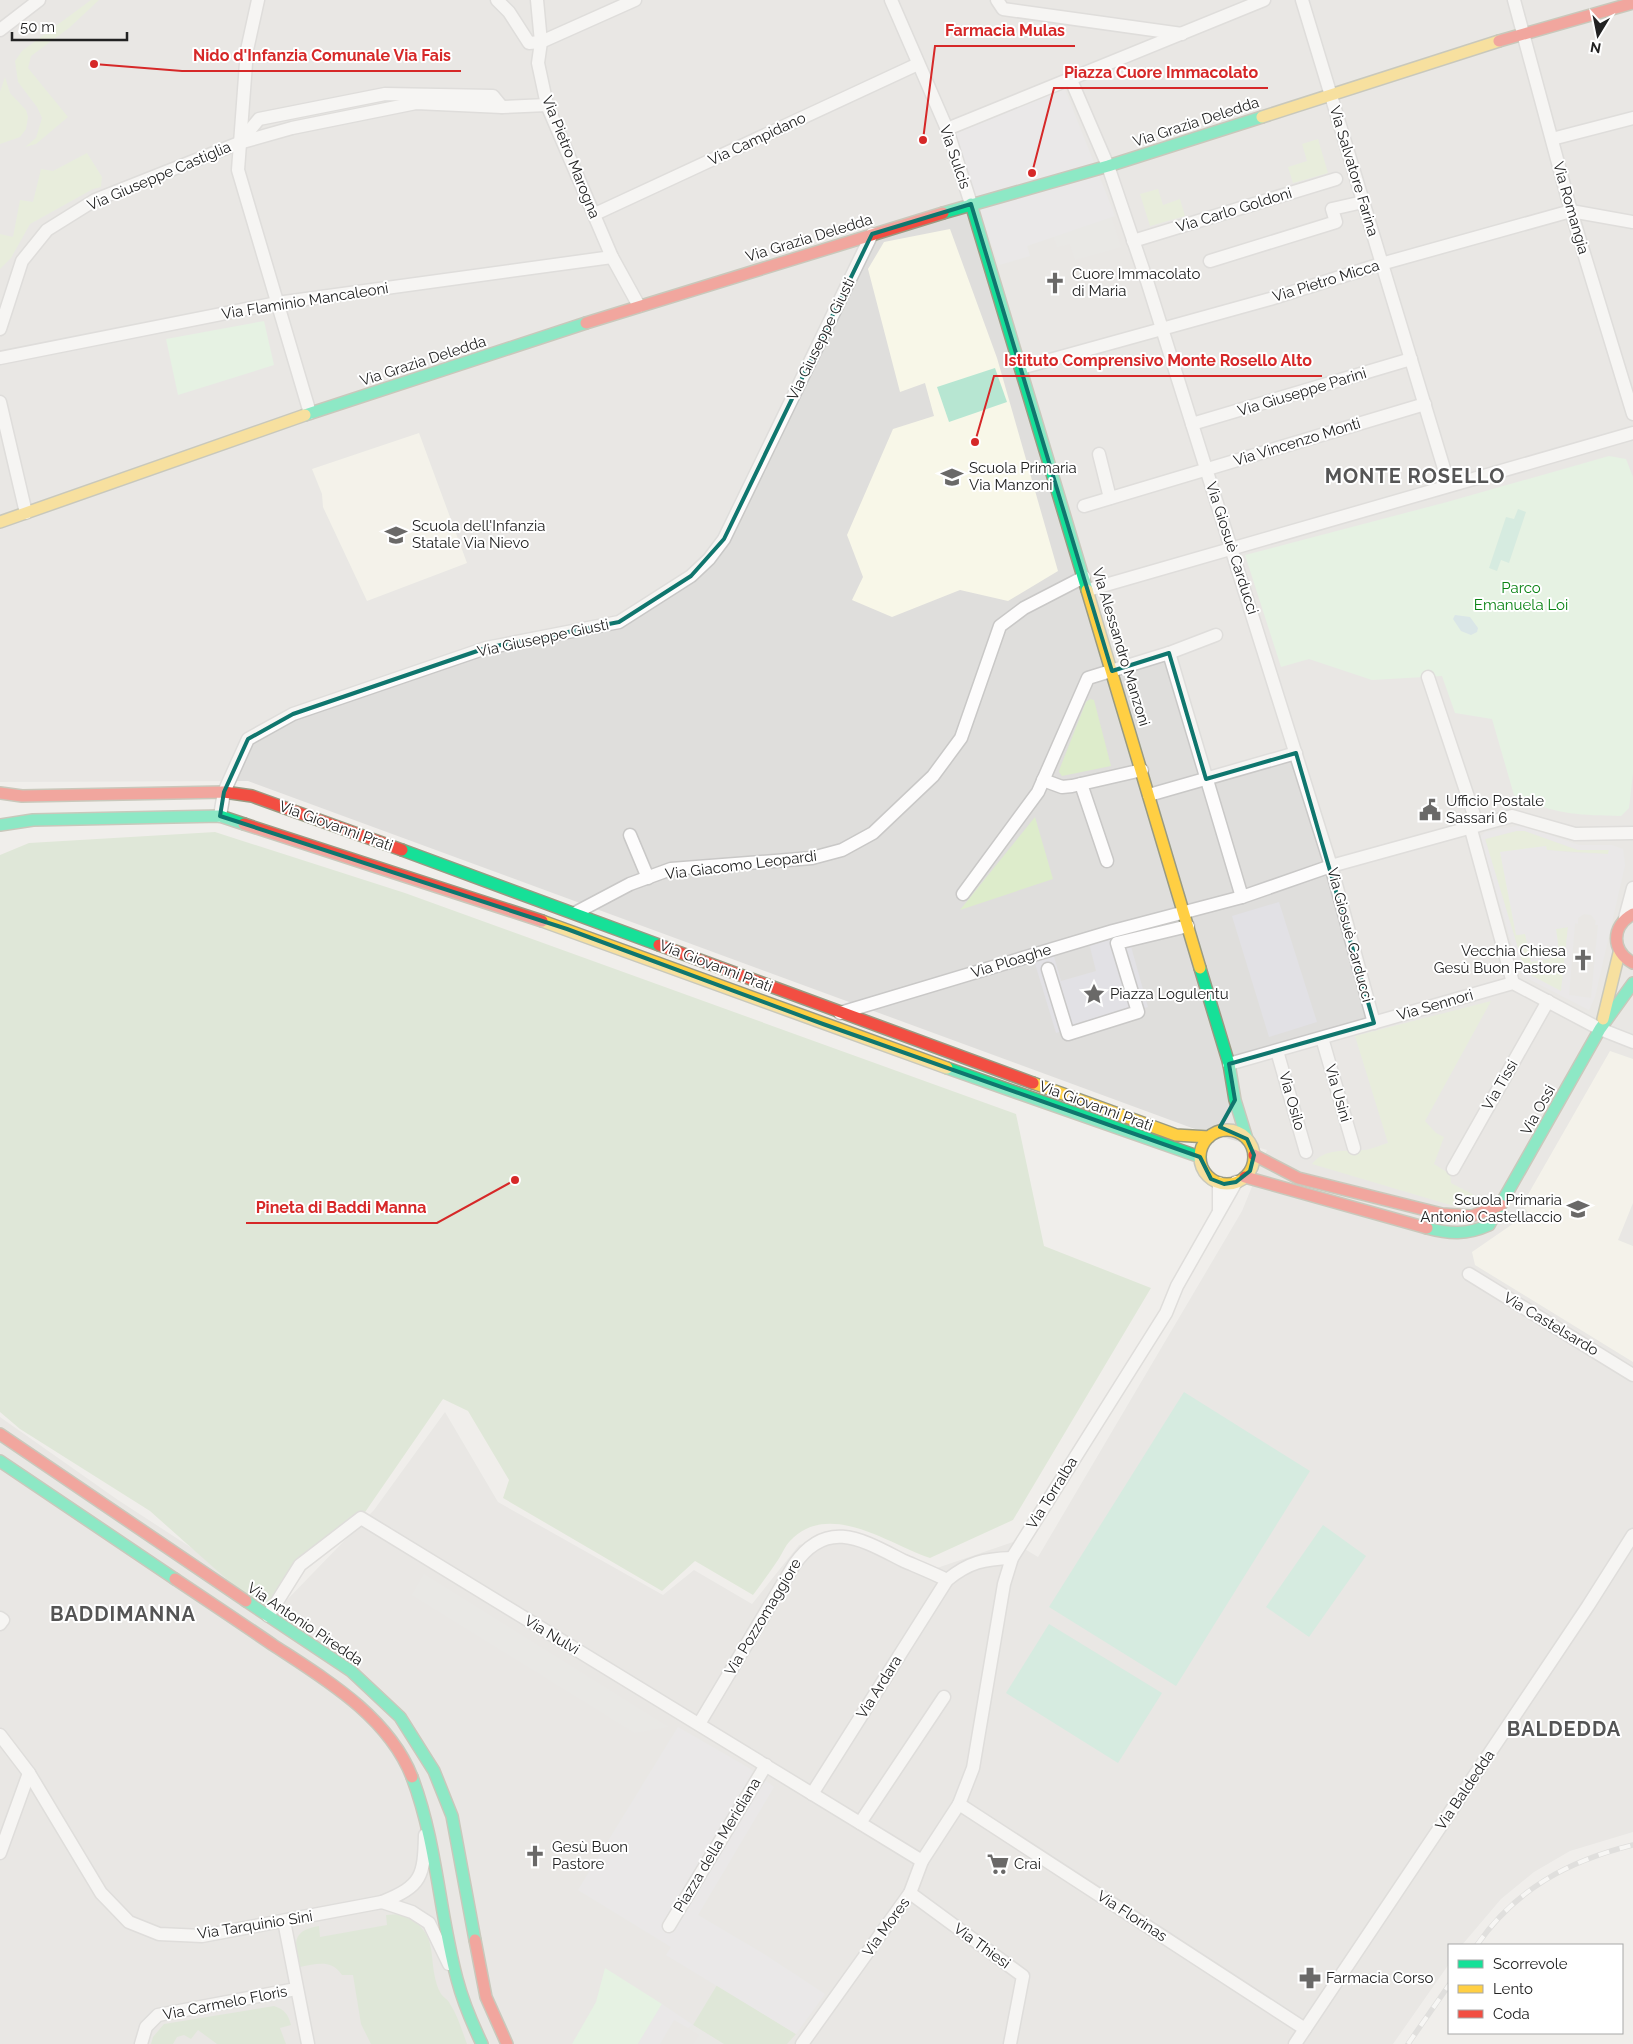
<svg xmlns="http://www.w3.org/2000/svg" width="1633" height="2044" font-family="Raleway,sans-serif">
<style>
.residential{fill:#dfdedc}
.education{fill:#f8f7e8}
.grass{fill:#ddeccb}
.forest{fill:#cbdec1}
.park{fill:#daf5da}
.pitch{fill:#b7e6d2}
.parking{fill:#e0dfde}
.plaza{fill:#e2e1e5;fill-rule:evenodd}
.water{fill:#bfdbe3}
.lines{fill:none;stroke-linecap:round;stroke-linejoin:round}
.street-casing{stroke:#c9c8c7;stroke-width:15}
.fast-casing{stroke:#999a82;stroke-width:14}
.slow-casing{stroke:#999a82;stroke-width:14}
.jam-casing{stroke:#999a82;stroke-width:14}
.street{stroke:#fdfcfc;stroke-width:12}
.fast{stroke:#16e098;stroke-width:11}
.slow{stroke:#ffcf43;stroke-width:11}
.jam{stroke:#f24e42;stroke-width:11}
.rail-casing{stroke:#ccc;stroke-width:5.5}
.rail{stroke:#fff;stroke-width:4;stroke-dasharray:11;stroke-linecap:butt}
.marked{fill:none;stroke:#0f766e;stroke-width:4;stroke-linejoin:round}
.labels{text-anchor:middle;stroke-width:4;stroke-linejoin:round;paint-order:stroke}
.street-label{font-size:15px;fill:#222;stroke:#fff}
.poi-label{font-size:15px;fill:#222;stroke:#fff;text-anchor:start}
.park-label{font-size:15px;fill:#0c8416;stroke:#fff}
.district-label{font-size:20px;font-weight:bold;letter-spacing:1px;fill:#555;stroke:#fff}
.leader{fill:none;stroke:#d62828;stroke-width:2}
.callout-dot{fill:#d62828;stroke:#fff;stroke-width:2}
.callout-label{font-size:16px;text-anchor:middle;font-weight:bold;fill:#d62828;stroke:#fff;stroke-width:4;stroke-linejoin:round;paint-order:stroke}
</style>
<rect width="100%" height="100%" fill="#f0eeeb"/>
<path class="residential" d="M0,0H1633V1832L1570,1851L1534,1872L1501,1899L1462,1945H1449V1964L1393,2044H0V1417L118,1500L281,1606L374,1510L445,1412L498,1502L663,1595L694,1570L752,1604L799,1545L853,1531L937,1568L1013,1542L1038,1557L1242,1211L1267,1150L1192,1128L248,781L0,782Z"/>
<g class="education">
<path d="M950,229L997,358L1058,571L1008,601L960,590L892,617L852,600L863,577L847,535L893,429L934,416L925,383L900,392L868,269L884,242Z"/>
<path d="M419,433L467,563L367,601L323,507L322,494L312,469Z"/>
<path d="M1610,1051L1633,1059V1203L1618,1240L1633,1246V1362L1475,1265L1472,1252L1517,1221L1522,1224L1528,1212L1522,1205Z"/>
</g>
<g class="grass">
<path d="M91,0H99L69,28L31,56L28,68L68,117L36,144L25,147L36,138L42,118L37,107L18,82L15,61L22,51Z"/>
<path d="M5,77L10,93L26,110L28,117L26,129L20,137L0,144V92Z"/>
<path d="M1318,139L1328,173L1293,183L1288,167L1307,161L1302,144Z"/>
<path d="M87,153L102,177L101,187L93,189L30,224L11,258L0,269V234L13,237L20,200L33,202L41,169L53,171Z"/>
<path d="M1158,189L1163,205L1180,199L1185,216L1150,226L1140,194Z"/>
<path d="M1090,699L1094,700L1111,766L1062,776L1059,772L1060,768L1086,702Z"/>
<path d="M1035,817L1053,879L960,910Z"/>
<path d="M1516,831H1525L1578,850H1609L1608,854L1546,850V847L1517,935L1568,927L1561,992L1525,972L1485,839Z"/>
<path d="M1491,1001L1425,1121L1436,1133L1444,1137L1434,1164L1450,1174L1451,1183L1476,1196C1470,1205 1467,1206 1457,1207L1312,1164C1326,1147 1344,1152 1365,1150C1372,1149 1381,1145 1388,1143L1355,1036Z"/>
</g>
<g class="forest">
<path d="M215,832L405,893L1016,1114L1044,1246L1151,1288L1013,1520L930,1558C890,1545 829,1499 790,1541C785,1546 782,1554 778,1560C770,1572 761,1584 753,1595L695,1561L662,1591L503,1498L509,1480L468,1411L443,1399L361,1518L317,1550L268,1616L150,1511L20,1429L0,1412V855L29,843Z"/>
<path d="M400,1914C444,1932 425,1959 440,1992C442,1997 448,1999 450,2004C458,2016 462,2031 467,2044H371L361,2024L353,1975H342C331,1959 317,1964 300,1967C295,1944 290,1931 319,1926L320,1937L387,1925L386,1915Z"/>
<path d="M717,1985L796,2034L787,2044H723L693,2025Z"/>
<path d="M274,2006C285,2010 288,2014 291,2025L280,2028L286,2044H217L198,2030L191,2039L184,2035L177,2037L173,2044H151L153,2037L164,2024Z"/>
</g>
<g class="park">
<path d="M264,321L274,365L178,395L166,339Z"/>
<path d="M1609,456L1626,459L1633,477V773L1629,808L1621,816C1576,815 1556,815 1514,795L1492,719L1455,713L1442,676L1372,680L1309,659L1281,667L1245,555L1447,502Z"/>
<path d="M605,1968L662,2004L638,2044H572L596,2002Z"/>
</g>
<g class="pitch">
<path d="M995,368L1007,402L949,422L937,387Z"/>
<path d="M1518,509L1526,512L1509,563L1501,560L1497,571L1489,568L1506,517L1514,519Z"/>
<path d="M1184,1392L1310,1471L1176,1686L1049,1607Z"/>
<path d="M1323,1525L1366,1556L1309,1637L1266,1607Z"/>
<path d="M1049,1624L1162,1693L1118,1763L1006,1693Z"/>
</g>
<g class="parking">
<path d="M1099,179L1121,247L1075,260L1070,244L1057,247L1040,198Z"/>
<path d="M424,1574L659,1721L669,1727L635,1733L412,1595Z"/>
<path d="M693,2025L724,2044H693L699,2035L688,2028Z"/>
</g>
<g class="plaza">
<path d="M1064,87L1115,216L1027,246L1030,256L999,265L951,131Z"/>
<path d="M1517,826L1526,827L1579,845H1612L1623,849L1625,865L1595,997L1589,1010L1521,975L1480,837L1485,832ZM1516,831H1525L1578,850H1609L1608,854L1575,853L1547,850L1546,846L1500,852L1516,935L1525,934L1531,962L1560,957L1556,929L1568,927L1561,991L1525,972L1485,839ZM1584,914L1591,915L1596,921L1595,925H1598L1591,998L1569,995L1575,923L1578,924V918Z"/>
<path d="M1279,902L1317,1022L1269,1037L1232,916Z"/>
<path d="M1127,932L1148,1007L1056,1033L1033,957L1053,953L1061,981L1096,971L1089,943Z"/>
<path d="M678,1727L749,1768L774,1787L698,1915L764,1954L825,1994L796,2034L666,1955L671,1947L578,1890Z"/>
<path d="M662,2004L693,2025L688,2028L674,2020L660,2044H638Z"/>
</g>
<path class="water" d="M1455,615L1470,617L1478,628L1477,632L1471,635L1461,631L1453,619Z"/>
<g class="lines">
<g class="street-casing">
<g id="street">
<path d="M258,0L247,50L238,170L310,413"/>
<path d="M497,0L509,12L529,43L541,42L635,0"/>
<path d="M537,0L541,42L538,63L547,105L612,257L639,306"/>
<path d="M891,0L947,129L971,204"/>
<path d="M997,0L1003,9L1182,34"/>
<path d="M1302,0L1449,485"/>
<path d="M1514,0L1571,211L1633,414"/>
<path d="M0,30L39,0"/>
<path d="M1071,80L1108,166L1147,281L1331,866L1374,1023"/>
<path d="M947,129L1264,0"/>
<path d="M1552,139L1633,118"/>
<path d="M239,143L259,119L385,94L493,96L502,107"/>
<path d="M595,214L918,64"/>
<path d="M1133,241L1336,179"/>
<path d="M1210,261L1336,222L1332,209L1363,202"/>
<path d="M0,329L22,261L47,230L95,200L239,143L292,128L416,103L502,107L547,105"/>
<path d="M0,358L277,303L612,257"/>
<path d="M1021,368L1270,299L1381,264L1571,211L1633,222"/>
<path d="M0,402L26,513"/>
<path d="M1192,424L1411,359"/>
<path d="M1099,454L1110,498"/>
<path d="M1084,506L1425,404"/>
<path d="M1088,590L1633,433"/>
<path d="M1169,653L1216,635"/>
<path d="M1428,677L1477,824"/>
<path d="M1043,780L1062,787L1072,786L1142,770"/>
<path d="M1081,784L1107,861"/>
<path d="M1149,795L1296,753"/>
<path d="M220,816L224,792L248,739L293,714L486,648L619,622L691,576L709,559L724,539L872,234"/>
<path d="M1470,826L1513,983"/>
<path d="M630,835L648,878"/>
<path d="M963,894L1038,792L1088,678L1169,653L1242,897"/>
<path d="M577,912L630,884L671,869L812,858L842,850L873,833L933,776L961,738L1000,626L1024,608L1084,577"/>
<path d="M1625,918L1633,888"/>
<path d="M1048,969L1068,1034L1138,1012L1117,943L1188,926"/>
<path d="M840,1013L1113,931L1242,897L1331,866L1512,816L1575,834L1633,833"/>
<path d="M1322,1038L1354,1148"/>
<path d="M1277,1051L1306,1152"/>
<path d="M1229,1064L1513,983L1600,1029L1633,1042"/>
<path d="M1453,1169L1548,1001"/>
<path d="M1219,1211V1183"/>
<path d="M1469,1274L1633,1375"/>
<path d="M268,1616L300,1565L361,1518L922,1861"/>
<path d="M0,1618L3,1620L0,1624"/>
<path d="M699,1724L794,1565C827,1517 863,1540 904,1561C918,1567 933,1573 947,1580"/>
<path d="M0,1735L29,1773L101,1893L129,1922L159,1934L202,1936L382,1902C422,1886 424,1876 425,1835"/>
<path d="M812,1794L947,1580C969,1562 984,1559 1012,1558"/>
<path d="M959,1804L1305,2029"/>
<path d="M860,1823L944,1697"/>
<path d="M0,1853L29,1773"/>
<path d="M910,1893L1023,1976L1010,2044"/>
<path d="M382,1902L412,1912L429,1923L449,1964"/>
<path d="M284,1921L308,2044"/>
<path d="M669,1926L766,1765"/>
<path d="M141,2044L146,2027L158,2015L296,1989"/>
<path d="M802,2044L910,1893L922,1861L959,1804L973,1768L1004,1584L1012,1558L1166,1313L1177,1286L1236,1182"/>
<path d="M1295,2044L1588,1606L1633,1535"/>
</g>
</g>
<g class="fast-casing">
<g id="fast">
<path d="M971,204L1087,590"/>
<path d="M943,213L1108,166L1262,117"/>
<path d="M305,415L586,323"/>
<path d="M0,825L33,820L220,816L244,824"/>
<path d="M402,850L659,945"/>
<path d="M1200,968L1229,1064L1235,1100L1247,1139"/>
<path d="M947,1068L1200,1157"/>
<path d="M1427,1228C1449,1234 1467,1235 1489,1225L1600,1029L1633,983"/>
<path d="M0,1461L175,1579"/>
<path d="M246,1601L351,1671L400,1717L434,1771L452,1816L475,1940"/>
<path d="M412,1777C437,1843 439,1912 457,1979C463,2002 472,2023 482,2044"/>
</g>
</g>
<g class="slow-casing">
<g id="slow">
<path d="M1262,117L1499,41"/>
<path d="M0,522L305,415"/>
<path d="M1087,590L1200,968"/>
<path d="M542,921L947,1068"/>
<path d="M1603,1019L1619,953"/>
<path d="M1033,1083L1176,1135L1209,1137"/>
<circle cx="1227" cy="1157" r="27"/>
</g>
</g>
<g class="jam-casing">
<g id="jam">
<path d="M1499,41L1633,3"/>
<path d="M586,323L943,213"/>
<path d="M0,793L22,796L224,792L252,796L402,850"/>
<path d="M244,824L542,921"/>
<path d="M1633,914C1611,926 1611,951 1633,963"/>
<path d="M659,945L1033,1083"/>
<path d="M1254,1155L1298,1178L1442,1214L1472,1216L1501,1205"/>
<path d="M1245,1177L1427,1228"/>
<path d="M0,1434L246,1601"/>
<path d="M175,1579C208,1601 241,1623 273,1645C325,1679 388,1716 412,1777"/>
<path d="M475,1940L486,1997L507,2044"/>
</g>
</g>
<use href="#street" class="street"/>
<use href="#fast" class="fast"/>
<use href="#slow" class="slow"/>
<use href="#jam" class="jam"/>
<g class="rail-casing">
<g id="rail">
<path d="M1477,1945C1516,1889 1568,1861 1633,1845"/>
<path d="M1408,2044L1449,1985"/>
</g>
</g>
<use href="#rail" class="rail"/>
</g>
<path d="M0 0H1633V2044H0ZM971,204L1112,671L1169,653L1206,779L1296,753L1374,1023L1229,1064L1235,1100L1220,1127L1247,1139L1254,1155L1250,1171L1236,1182L1224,1184L1211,1179L1200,1157L823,1024L567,929L220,816L224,792L248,739L293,714L486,648L619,622L691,576L724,539L872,234Z" fill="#f0eeeb" fill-opacity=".55" fill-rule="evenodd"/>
<path class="marked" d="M971,204L1112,671L1169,653L1206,779L1296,753L1374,1023L1229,1064L1235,1100L1220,1127L1247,1139L1254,1155L1250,1171L1236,1182L1224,1184L1211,1179L1200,1157L823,1024L567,929L220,816L224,792L248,739L293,714L486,648L619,622L691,576L724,539L872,234Z"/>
<defs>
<g id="church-bare" transform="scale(1.725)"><path d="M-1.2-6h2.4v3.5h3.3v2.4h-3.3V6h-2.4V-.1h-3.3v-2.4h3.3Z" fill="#6a6968" stroke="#fff" stroke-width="2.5" paint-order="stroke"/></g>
<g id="school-bare" transform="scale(1.725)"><path d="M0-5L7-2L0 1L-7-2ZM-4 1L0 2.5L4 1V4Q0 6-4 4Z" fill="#6a6968" stroke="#fff" stroke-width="2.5" paint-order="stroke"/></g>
<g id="civic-bare" transform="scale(1.725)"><path d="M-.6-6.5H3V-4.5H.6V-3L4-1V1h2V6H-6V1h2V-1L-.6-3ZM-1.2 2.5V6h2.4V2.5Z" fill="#6a6968" stroke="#fff" stroke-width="2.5" paint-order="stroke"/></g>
<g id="sight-bare" transform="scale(1.725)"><path d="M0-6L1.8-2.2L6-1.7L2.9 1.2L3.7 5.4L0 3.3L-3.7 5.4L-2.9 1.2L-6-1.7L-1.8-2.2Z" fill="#6a6968" stroke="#fff" stroke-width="2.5" paint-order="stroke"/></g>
<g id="supermarket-bare" transform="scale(1.725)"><path d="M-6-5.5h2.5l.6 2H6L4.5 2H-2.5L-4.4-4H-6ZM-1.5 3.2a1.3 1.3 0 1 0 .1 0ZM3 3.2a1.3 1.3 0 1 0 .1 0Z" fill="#6a6968" stroke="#fff" stroke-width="2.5" paint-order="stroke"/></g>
<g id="pharmacy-bare" transform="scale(1.725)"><path d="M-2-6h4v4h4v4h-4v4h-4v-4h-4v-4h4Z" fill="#6a6968" stroke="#fff" stroke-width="2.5" paint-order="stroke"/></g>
</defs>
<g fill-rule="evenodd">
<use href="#church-bare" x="1055" y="283"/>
<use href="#school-bare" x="952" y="477"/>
<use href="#school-bare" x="396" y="535"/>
<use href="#civic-bare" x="1430" y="810"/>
<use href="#church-bare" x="1583" y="960"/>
<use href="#sight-bare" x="1094" y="994"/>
<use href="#school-bare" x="1578" y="1209"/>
<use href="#church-bare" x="535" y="1856"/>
<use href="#supermarket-bare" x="998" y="1864"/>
<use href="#pharmacy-bare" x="1310" y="1978"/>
</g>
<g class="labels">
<g class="street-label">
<text transform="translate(1196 122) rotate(-18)" y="5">Via Grazia Deledda</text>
<text transform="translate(757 139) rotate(-25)" y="5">Via Campidano</text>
<text transform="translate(571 157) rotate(68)" y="5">Via Pietro Marogna</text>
<text transform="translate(955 157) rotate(71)" y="5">Via Sulcis</text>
<text transform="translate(1354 171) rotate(73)" y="5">Via Salvatore Farina</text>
<text transform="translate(159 176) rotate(-23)" y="5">Via Giuseppe Castiglia</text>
<text transform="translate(1571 208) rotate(74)" y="5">Via Romangia</text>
<text transform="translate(1234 210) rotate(-17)" y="5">Via Carlo Goldoni</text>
<text transform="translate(809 238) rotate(-17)" y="5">Via Grazia Deledda</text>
<text transform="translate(1326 281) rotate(-17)" y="5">Via Pietro Micca</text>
<text transform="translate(305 301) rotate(-9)" y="5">Via Flaminio Mancaleoni</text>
<text transform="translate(821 339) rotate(-64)" y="5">Via Giuseppe Giusti</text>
<text transform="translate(423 361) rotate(-18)" y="5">Via Grazia Deledda</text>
<text transform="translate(1302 392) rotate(-17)" y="5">Via Giuseppe Parini</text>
<text transform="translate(1297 442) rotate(-17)" y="5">Via Vincenzo Monti</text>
<text transform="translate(1232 548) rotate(72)" y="5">Via Giosuè Carducci</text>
<text transform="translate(543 638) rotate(-12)" y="5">Via Giuseppe Giusti</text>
<text transform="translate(1121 647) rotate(73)" y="5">Via Alessandro Manzoni</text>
<text transform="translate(336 826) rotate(20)" y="5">Via Giovanni Prati</text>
<text transform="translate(741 865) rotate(-7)" y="5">Via Giacomo Leopardi</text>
<text transform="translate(1350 935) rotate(75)" y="5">Via Giosuè Carducci</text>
<text transform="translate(1011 961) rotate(-17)" y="5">Via Ploaghe</text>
<text transform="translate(716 966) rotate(21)" y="5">Via Giovanni Prati</text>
<text transform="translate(1435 1005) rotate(-16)" y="5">Via Sennori</text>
<text transform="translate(1500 1085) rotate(-60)" y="5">Via Tissi</text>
<text transform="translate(1338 1093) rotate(74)" y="5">Via Usini</text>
<text transform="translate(1292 1101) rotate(74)" y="5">Via Osilo</text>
<text transform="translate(1096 1106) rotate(20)" y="5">Via Giovanni Prati</text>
<text transform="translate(1538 1110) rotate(-61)" y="5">Via Ossi</text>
<text transform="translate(1551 1324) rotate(31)" y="5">Via Castelsardo</text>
<text transform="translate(1052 1493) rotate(-58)" y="5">Via Torralba</text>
<text transform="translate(763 1617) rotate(-59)" y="5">Via Pozzomaggiore</text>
<text transform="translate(305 1624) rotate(34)" y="5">Via Antonio Piredda</text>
<text transform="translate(552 1635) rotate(31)" y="5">Via Nulvi</text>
<text transform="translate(879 1687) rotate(-58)" y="5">Via Ardara</text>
<text transform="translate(1465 1790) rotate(-56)" y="5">Via Baldedda</text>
<text transform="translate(717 1845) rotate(-59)" y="5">Piazza della Meridiana</text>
<text transform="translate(1132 1916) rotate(33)" y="5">Via Florinas</text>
<text transform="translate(255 1925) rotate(-9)" y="5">Via Tarquinio Sini</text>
<text transform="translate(886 1927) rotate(-54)" y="5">Via Mores</text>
<text transform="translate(982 1946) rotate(36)" y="5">Via Thiesi</text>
<text transform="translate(225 2003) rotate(-11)" y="5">Via Carmelo Floris</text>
</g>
<g class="poi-label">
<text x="1072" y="279">Cuore Immacolato<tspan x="1072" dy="17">di Maria</tspan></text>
<text x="969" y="473">Scuola Primaria<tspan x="969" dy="17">Via Manzoni</tspan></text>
<text x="412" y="531">Scuola dell'Infanzia<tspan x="412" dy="17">Statale Via Nievo</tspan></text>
<text x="1446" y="806">Ufficio Postale<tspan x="1446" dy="17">Sassari 6</tspan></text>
<text x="1566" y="956" text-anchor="end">Vecchia Chiesa<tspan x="1566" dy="17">Gesù Buon Pastore</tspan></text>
<text x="1110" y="999">Piazza Logulentu</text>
<text x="1562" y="1205" text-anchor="end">Scuola Primaria<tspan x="1562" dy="17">Antonio Castellaccio</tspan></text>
<text x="552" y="1852">Gesù Buon<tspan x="552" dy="17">Pastore</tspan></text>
<text x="1014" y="1869">Crai</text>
<text x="1326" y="1983">Farmacia Corso</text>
</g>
<g class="park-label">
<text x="1521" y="593">Parco<tspan x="1521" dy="17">Emanuela Loi</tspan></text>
</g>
<g class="district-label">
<text x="1415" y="483">MONTE ROSELLO</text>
<text x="123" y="1621">BADDIMANNA</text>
<text x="1564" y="1736">BALDEDDA</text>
</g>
</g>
<path class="leader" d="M923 140L935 46H1075M94 64L182 71H461M1032 173L1054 88H1268M975 442L994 376H1322M515 1180L437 1223H246"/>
<g class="callout-dot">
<circle cx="923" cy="140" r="5"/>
<circle cx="94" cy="64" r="5"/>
<circle cx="1032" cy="173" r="5"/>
<circle cx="975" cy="442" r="5"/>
<circle cx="515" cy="1180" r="5"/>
</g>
<g class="callout-label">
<text x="1005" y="36">Farmacia Mulas</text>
<text x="322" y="61">Nido d'Infanzia Comunale Via Fais</text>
<text x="1161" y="78">Piazza Cuore Immacolato</text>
<text x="1158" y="366">Istituto Comprensivo Monte Rosello Alto</text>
<text x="341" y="1213">Pineta di Baddi Manna</text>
</g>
<rect x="1448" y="1944" width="175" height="90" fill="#ffffff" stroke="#a7a7a7"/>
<rect x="1458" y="1960" width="25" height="8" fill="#16e098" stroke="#a7a7a7"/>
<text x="1493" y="1969" font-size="15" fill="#222222">Scorrevole</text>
<rect x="1458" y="1985" width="25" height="8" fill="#ffcf43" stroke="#a7a7a7"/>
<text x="1493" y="1994" font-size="15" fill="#222222">Lento</text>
<rect x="1458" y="2010" width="25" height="8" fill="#f24e42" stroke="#a7a7a7"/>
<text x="1493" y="2019" font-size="15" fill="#222222">Coda</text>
<g transform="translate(1598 35) rotate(190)" stroke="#ffffff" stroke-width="4" paint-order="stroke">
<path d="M0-4L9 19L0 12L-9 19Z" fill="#222222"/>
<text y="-8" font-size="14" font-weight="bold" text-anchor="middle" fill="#222222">N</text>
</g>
<path d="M12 32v8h115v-8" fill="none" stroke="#222222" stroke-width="2.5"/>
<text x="20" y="32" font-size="15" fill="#222222" stroke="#ffffff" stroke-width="4" paint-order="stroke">50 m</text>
</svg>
